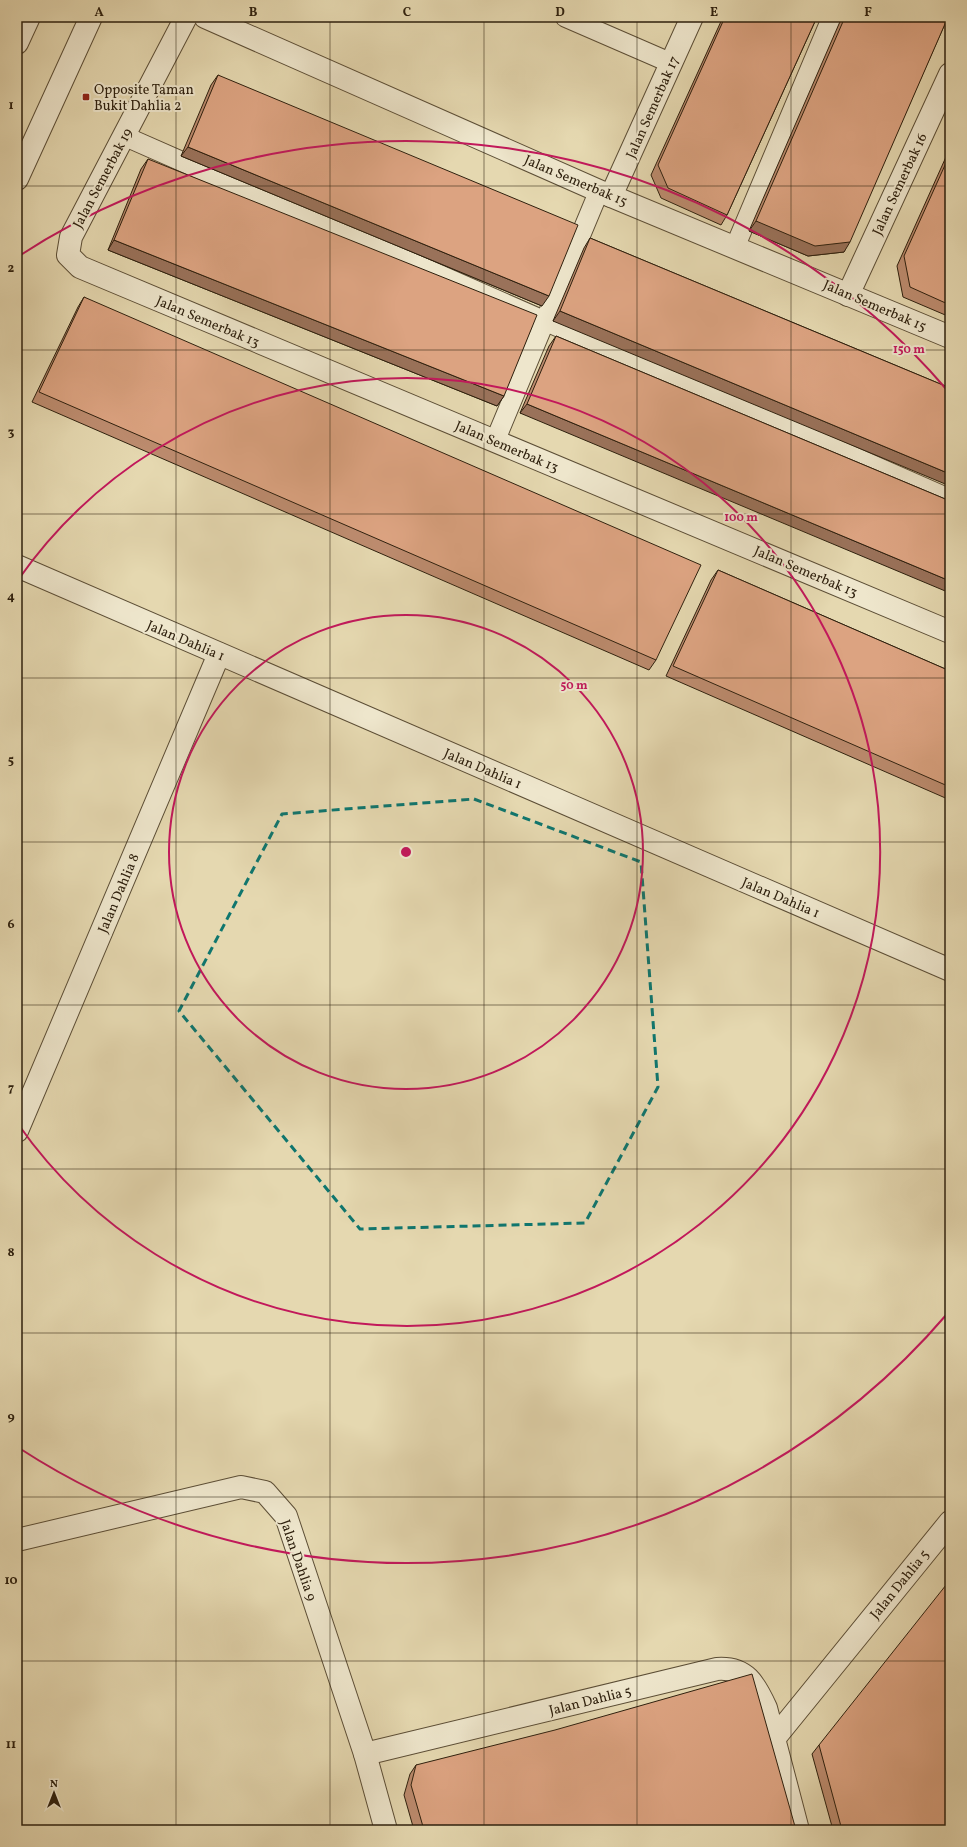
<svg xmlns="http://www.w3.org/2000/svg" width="967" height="1847" font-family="Vollkorn,serif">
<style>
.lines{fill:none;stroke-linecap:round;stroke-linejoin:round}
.service-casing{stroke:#5c4e36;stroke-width:21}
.minor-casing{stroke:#5c4e36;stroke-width:24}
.tertiary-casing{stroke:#5c4e36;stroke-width:24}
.service{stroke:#eee6cc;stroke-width:19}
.minor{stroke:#eee6cc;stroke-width:22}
.tertiary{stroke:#eee6cc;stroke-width:22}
.wall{fill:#bd8c6f;stroke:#2e200e}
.shaded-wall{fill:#9a725a;stroke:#2e200e}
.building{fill:#dca381;stroke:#2e200e}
.marked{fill:none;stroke:#0f766e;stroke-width:3;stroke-dasharray:8 5;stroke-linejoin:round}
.grid{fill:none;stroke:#2e200e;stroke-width:1;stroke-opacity:0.55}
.ring{fill:none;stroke:#c2185b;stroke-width:2}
.poi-dot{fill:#8f2418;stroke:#eee6cc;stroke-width:1.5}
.labels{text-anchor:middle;stroke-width:4;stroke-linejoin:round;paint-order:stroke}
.poi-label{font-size:14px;fill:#2e200e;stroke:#eee6cc;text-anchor:start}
.street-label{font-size:14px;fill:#2e200e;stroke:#eee6cc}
.centre{fill:#c2185b;stroke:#eee6cc;stroke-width:2}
.ring-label{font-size:12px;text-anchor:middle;font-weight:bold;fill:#c2185b;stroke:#eee6cc;stroke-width:4;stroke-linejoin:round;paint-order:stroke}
.neatline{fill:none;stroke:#2e200e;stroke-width:1.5}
.grid-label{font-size:13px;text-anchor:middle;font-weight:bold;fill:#2e200e}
</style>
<rect width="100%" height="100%" fill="#e5d8b0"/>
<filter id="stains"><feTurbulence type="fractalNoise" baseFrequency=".005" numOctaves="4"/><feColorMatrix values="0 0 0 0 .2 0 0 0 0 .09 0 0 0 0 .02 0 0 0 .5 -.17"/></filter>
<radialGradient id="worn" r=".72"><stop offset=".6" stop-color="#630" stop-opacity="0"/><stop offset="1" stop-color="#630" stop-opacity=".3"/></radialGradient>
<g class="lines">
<g class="service-casing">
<g id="service">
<path d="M565,17L671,63"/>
<path d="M124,136L950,499"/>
<path d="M735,247L832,17"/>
<path d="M495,441L599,191"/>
</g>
</g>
<g class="minor-casing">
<g id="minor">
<path d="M186,17L71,237L68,255L80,267L950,632"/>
<path d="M205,17L599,191L950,337"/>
<path d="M611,196L692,17"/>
<path d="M848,295L950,74"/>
<path d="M17,566L950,970"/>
<path d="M17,1131L219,654"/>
<path d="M17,1540L241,1487L265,1492L286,1516L365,1754L386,1830"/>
<path d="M773,1740L950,1522"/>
<path d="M365,1754L717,1669C746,1667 755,1684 766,1708L798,1830"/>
</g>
</g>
<g class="tertiary-casing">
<g id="tertiary">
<path d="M17,43L29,17"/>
<path d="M17,179L91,17"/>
</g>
</g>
<use href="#service" class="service"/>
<use href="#minor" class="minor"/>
<use href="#tertiary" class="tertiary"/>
</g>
<g class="wall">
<path d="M723,17H817L727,215L721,225L661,198L651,175Z"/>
<path d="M842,17H948L844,252L808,256L749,231Z"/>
<path d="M218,75L542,306L181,156L211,85Z"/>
<path d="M950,148V317L903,297L897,266Z"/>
<path d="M148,159L504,396L497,406L108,250L141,169Z"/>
<path d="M590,238L950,388L553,321L584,248Z"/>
<path d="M84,297L656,660L649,670L32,402L78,307Z"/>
<path d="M556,336L950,501L520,413L549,346Z"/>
<path d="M718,570L950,671V800L666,676L711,580Z"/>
<path d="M819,1745L950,1830H833L812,1754Z"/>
<path d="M416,1765L796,1830H414L404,1795L410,1774Z"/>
</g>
<g class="shaded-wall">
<path d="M188,147L549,296L542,306L181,156Z"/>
<path d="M756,221L850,242L844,252L808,256L749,231Z"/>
<path d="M114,240L504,396L497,406L108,250Z"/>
<path d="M560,311L950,474V486L553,321Z"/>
<path d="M527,404L950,581V593L520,413Z"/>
</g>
<g class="building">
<path d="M725,17H817L727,215L668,188L658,165Z"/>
<path d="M845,17H948L850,242L815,246L756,221Z"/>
<path d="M218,75L578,225L549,296L188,147Z"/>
<path d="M950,154V305L910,287L904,256Z"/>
<path d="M148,159L537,315L504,396L114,240Z"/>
<path d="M590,238L950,388V474L560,311Z"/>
<path d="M84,297L701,565L656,660L39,392Z"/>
<path d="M556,336L950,501V581L527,404Z"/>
<path d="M718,570L950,671V787L673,666Z"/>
<path d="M950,1580V1830H842L819,1745Z"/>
<path d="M752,1674L796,1830H424L411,1785L416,1765L555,1730Z"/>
</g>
<path class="marked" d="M474,799L641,862L658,1087L585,1223L360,1229L179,1011L282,814Z"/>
<path class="grid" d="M176,17V1830M330,17V1830M484,17V1830M637,17V1830M791,17V1830M17,186H950M17,350H950M17,514H950M17,678H950M17,842H950M17,1005H950M17,1169H950M17,1333H950M17,1497H950M17,1661H950"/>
<g class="ring">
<circle cx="406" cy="852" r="237"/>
<path d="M18 580A474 474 0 1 1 18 1124"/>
<path d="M947 1314A711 711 0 0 1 19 1448M19 256A711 711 0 0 1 947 390"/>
</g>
<rect class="poi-dot" x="82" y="93" width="8" height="8" rx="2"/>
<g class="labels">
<g class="poi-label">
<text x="94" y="94">Opposite Taman<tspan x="94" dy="16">Bukit Dahlia 2</tspan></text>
</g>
<g class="street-label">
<text transform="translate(652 107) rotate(-66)" y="5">Jalan Semerbak 17</text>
<text transform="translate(102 178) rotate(-62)" y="5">Jalan Semerbak 19</text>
<text transform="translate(576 180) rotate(23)" y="5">Jalan Semerbak 15</text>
<text transform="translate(899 184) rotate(-65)" y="5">Jalan Semerbak 16</text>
<text transform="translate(875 305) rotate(23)" y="5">Jalan Semerbak 15</text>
<text transform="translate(208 321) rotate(23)" y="5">Jalan Semerbak 13</text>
<text transform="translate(507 446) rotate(23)" y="5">Jalan Semerbak 13</text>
<text transform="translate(806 571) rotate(23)" y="5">Jalan Semerbak 13</text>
<text transform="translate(186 640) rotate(23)" y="5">Jalan Dahlia 1</text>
<text transform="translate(483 768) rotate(23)" y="5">Jalan Dahlia 1</text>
<text transform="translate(118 893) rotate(-67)" y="5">Jalan Dahlia 8</text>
<text transform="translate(781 897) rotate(23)" y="5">Jalan Dahlia 1</text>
<text transform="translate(299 1560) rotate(71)" y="5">Jalan Dahlia 9</text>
<text transform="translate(899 1584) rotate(-51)" y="5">Jalan Dahlia 5</text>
<text transform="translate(590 1700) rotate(-14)" y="5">Jalan Dahlia 5</text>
</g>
</g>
<circle cx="406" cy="852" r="6" class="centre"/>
<g class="ring-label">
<text x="909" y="353">150 m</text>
<text x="741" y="521">100 m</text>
<text x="574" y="689">50 m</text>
</g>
<rect width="967" height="1847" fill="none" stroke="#e5d8b0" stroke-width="44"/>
<g transform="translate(54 1793)" stroke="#eee6cc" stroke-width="3" paint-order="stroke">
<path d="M0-3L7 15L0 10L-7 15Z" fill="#2e200e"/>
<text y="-6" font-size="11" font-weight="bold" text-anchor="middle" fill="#2e200e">N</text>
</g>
<rect x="22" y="22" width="923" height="1803" class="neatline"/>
<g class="grid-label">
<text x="99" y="16">A</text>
<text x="253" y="16">B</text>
<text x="407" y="16">C</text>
<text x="560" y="16">D</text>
<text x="714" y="16">E</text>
<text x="868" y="16">F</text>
<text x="11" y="109">1</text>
<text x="11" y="272">2</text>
<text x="11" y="436">3</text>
<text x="11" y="600">4</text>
<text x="11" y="764">5</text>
<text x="11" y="928">6</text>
<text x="11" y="1092">7</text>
<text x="11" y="1256">8</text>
<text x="11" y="1420">9</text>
<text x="11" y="1584">10</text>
<text x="11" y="1748">11</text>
</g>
<rect width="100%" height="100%" filter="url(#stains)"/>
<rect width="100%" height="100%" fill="url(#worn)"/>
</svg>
